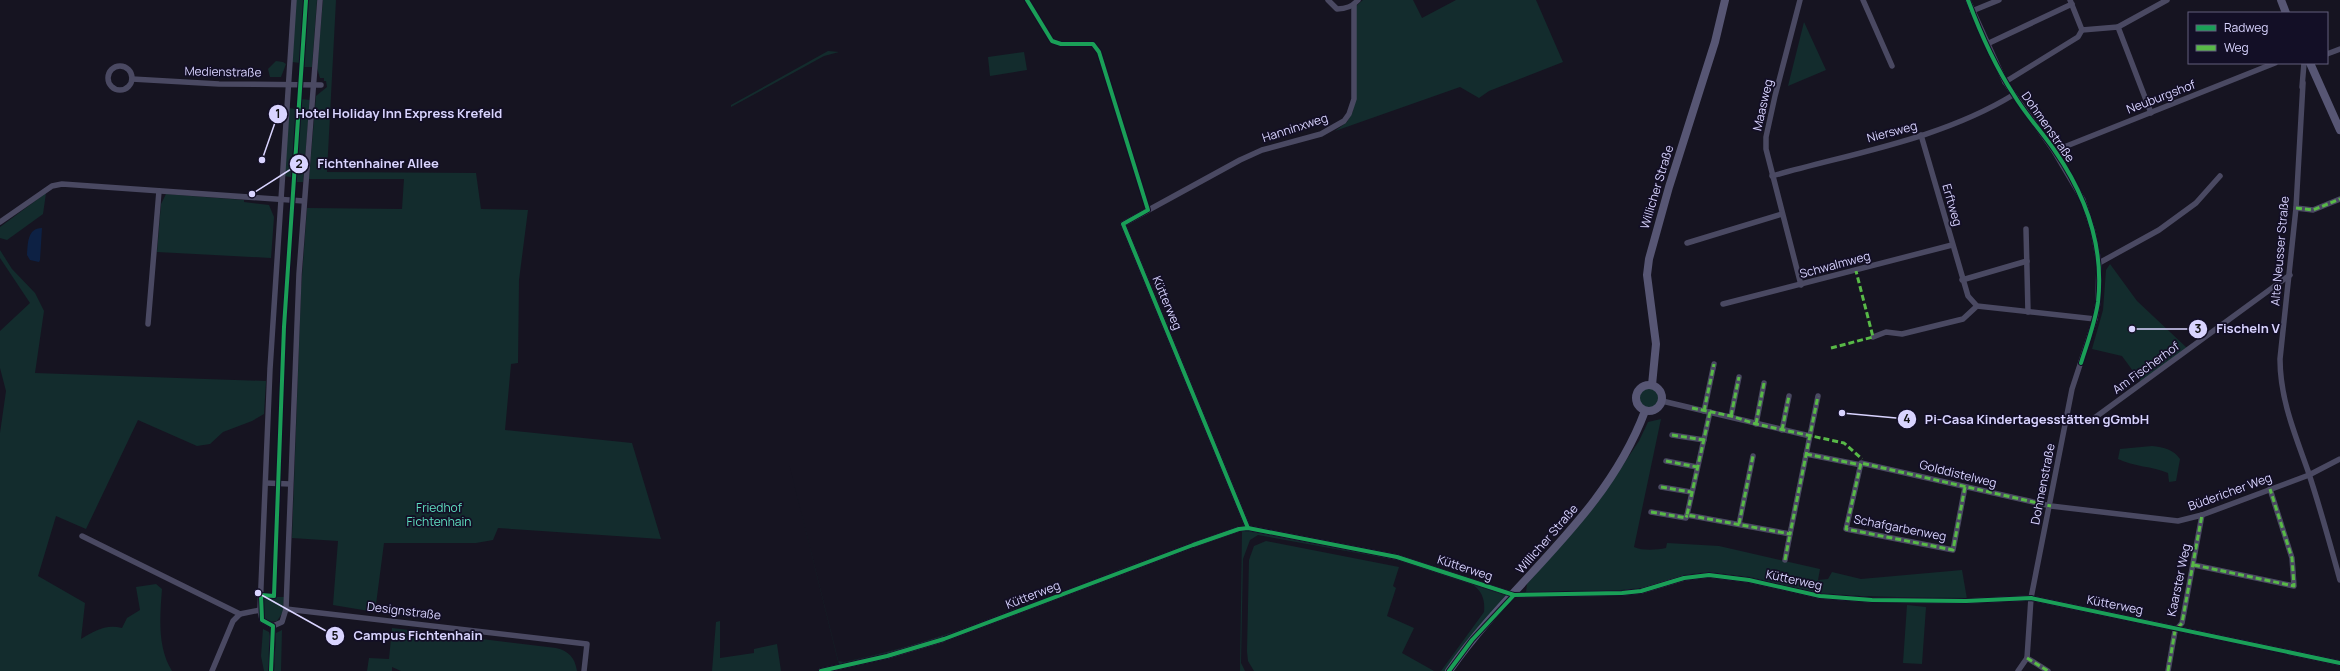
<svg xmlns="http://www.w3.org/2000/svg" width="2340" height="671" font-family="Manrope,sans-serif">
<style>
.green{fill:#132c2d}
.water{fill:#0d2144}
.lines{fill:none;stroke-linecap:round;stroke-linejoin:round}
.street{stroke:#4a4962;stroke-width:5.5}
.secondary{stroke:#575674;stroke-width:8}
.quiet{stroke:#58b947;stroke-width:3;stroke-dasharray:6 3;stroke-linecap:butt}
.cycleway-casing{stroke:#130f26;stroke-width:6}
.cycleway{stroke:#1a9f57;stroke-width:4}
.labels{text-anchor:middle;stroke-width:3.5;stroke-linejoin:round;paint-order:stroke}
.street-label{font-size:12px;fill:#d9d4ff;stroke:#130f26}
.park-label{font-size:12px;fill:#5fe0c0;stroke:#130f26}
.leader{fill:none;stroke:#d9d4ff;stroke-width:1.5}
.callout-dot{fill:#d9d4ff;stroke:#130f26;stroke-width:1.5}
.mark-label{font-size:12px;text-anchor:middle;font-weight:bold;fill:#111}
.callout-label{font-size:13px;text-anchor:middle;font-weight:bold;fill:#d9d4ff;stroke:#130f26;stroke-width:3.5;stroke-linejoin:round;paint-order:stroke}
</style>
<rect width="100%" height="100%" fill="#161421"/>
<g class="green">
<path d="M296,0H304L300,63L292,62Z"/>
<path d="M308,0H317L312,67H304Z"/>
<path d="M323,0H336L327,172L476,173L481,209L528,210L519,280L518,363L511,364L505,430L632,443L661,539L498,528L493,540L476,543H384L375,612L333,605L338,541L292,538L301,290L307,208L402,209L404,179H309L316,96L327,87L326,81H324V78H320L317,68Z"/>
<path d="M1363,0H1413L1422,18L1456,0H1536L1563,62L1489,91L1479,98L1460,87L1335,131L1347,122L1353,111L1356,6Z"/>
<path d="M1804,22L1826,70L1788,86Z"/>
<path d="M828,51L839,52L824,56L731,107V105Z"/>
<path d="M1024,52L1027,70L990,76L988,57Z"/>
<path d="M276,61L283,62L286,64L281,77H270L268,69Z"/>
<path d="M301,99L310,100L303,182H295Z"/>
<path d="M288,108L296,109L291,177L283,176Z"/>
<path d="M46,193L43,214L7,240L0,238V227Z"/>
<path d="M166,194L244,200V202L269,205L274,217L271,258L157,252L161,204Z"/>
<path d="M0,250L12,269L35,293L44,311L35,373L266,381L264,414L252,421L223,432L210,444L197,446L138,420L86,529L56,516L38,576L85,603L81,639C95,631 105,624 122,628L127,618L140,610L136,587L156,584L162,589C160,616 157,647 172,671H0V433L6,391L0,368V331L30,303L0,258Z"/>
<path d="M2110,264L2137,301L2187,348L2141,382L2122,356L2092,349L2103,310L2106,270Z"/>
<circle cx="1649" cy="398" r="10"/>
<path d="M1661,419L1634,547C1642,551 1657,550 1666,548L1667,543L1719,546L1820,569L1818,580L1828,579L1832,572L1861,579L1962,570L1967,599L1826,595L1701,574L1631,591L1530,594L1526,592L1527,584L1596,505L1639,441L1648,422Z"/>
<path d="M2152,446C2164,447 2174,450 2180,459L2176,481L2169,482L2168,473C2152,466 2134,467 2118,459L2120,449Z"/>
<path d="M789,463L838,661L844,662C927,645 1004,614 1083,584C1094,580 1144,558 1151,560L943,638L887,655L839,664Z"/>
<path d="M1248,530L1378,554L1506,595L1446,671H1441L1484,612C1485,601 1483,592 1473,585L1396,560L1258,535L1250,540L1243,559L1241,663L1245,671H1240L1242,531Z"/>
<path d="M1266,541L1399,567L1393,586L1396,588L1387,616L1414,628L1402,653L1434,671H1254L1248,661L1247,651L1249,560L1254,546Z"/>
<path d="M263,597H284L283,612L277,621L270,622L264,618Z"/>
<path d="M1907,605L1926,607L1922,664L1903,663Z"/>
<path d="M720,621V658L754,653V649L777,644L781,671H712L716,622Z"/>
<path d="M392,628L556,648C569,651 575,658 577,671H401L392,667V671H367L369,658L389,659Z"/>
<path d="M263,629L269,632L270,636L269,671H264L261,656Z"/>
<path d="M282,630L281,671H274L276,633Z"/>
</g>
<path class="water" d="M42,228L40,260L39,262L30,260L27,255C28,244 27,228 42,228Z"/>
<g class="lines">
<g class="street">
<path d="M294,0L270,369L260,610L262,620L273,626L282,622L286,609L299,274L320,0"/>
<path d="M1328,0L1337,9C1346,9 1352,7 1358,0"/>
<path d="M1800,0L1775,96L1766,137V149L1801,285"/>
<path d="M1863,0L1892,66"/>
<path d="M1968,0L2005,82L2054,151L2083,200L2093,231L2099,263L2098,302L2095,319L2072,389L2031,598L2027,658L2018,671"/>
<path d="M2070,0L2082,30L2118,27L2151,113"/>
<path d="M1972,11L1999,0"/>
<path d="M2118,27L2167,0"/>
<path d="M1987,44L2072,4"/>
<path d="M2327,54L2340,49"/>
<circle cx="120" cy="78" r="12"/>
<path d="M132,79L219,84L321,85"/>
<path d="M2005,82L2078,37L2082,30"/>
<path d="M2303,83L2296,208L2280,359C2280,399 2295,434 2308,471C2320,507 2330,544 2340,580"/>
<path d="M2302,87L2304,63"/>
<path d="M1921,135L1968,296L1977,306L2095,319"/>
<path d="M2054,151L2275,63"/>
<path d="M1772,176C1853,153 1941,139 2013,95"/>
<path d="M2296,208L2313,210L2340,199"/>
<path d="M0,222L52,186L62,184L304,201"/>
<path d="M2026,229L2028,312"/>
<path d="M1687,243L1782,214"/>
<path d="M2099,263L2159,230L2196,203L2220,176"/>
<path d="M1962,280L2027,261"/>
<path d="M1723,304L1952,245"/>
<path d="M148,324L159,191"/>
<path d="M1873,337L1886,332L1902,334L1963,319L1977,306"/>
<path d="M1662,401L1810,436"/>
<path d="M1704,411L1714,364"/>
<path d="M1710,412L1687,515L1790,534L1818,396"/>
<path d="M1731,416L1739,377"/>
<path d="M2067,416L2082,421L2093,419L2290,275"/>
<path d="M1756,424L1764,383"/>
<path d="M1782,430L1789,396"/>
<path d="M1672,435L1704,440"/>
<path d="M1806,454L1861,465"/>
<path d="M1666,461L1697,467"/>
<path d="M266,483L290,484"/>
<path d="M1661,487L1691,492"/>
<path d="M1965,487L1953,550L1846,529L1861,463L2051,506L2178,521L2202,515L2309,475L2340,459"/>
<path d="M1651,512L1686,518L1687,515"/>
<path d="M1739,524L1753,456"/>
<path d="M1248,528L1123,224L1240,160L1262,150L1321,134L1344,121L1349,114L1354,99V5"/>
<path d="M82,536L240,614L260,610"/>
<path d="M1785,560L1790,534"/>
<path d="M2194,565L2294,586L2292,558L2270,489"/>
<path d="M286,609L587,644L584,671"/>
<path d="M2027,658L2048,671"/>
<path d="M212,671L233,621L240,614"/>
<path d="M271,671L273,626"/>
<path d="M821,671L887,656L944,639L1193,545L1239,529L1248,528L1397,557L1514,595L1622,593L1641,591L1684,578L1709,575L1749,580L1820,596L1872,600L1966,601L2031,598L2340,663"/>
<path d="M2168,671L2175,631L2182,623L2202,515"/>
</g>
<g class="secondary">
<path d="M2281,0L2286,13"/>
<path d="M2310,63L2340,130"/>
<circle cx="1649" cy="398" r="13"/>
<path d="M1652,385L1656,344L1647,275L1649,259L1669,187L1715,42L1725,0"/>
<path d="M1449,671C1512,580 1605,518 1645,411"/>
</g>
<g class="quiet">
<path d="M2296,208L2313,210L2340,199"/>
<path d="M1831,348L1873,337L1856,271"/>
<path d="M1692,408L1731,416L1756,424L1844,443L1862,459"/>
<path d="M1704,411L1714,364"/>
<path d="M1710,412L1687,515L1790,534L1818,396"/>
<path d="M1731,416L1739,377"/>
<path d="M1756,424L1764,383"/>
<path d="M1782,430L1789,396"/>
<path d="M1672,435L1704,440"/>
<path d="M1806,454L1861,465"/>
<path d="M1666,461L1697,467"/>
<path d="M1661,487L1691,492"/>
<path d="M1965,487L1953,550L1846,529L1861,463L2051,506"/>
<path d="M1651,512L1686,518L1687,515"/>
<path d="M1739,524L1753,456"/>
<path d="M1785,560L1790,534"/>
<path d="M2194,565L2294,586L2292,558L2270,489"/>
<path d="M2027,658L2048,671"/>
<path d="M2168,671L2175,631L2182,623L2202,515"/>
</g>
<g class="cycleway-casing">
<g id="cycleway">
<path d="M1027,0L1052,41L1061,44H1093L1099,52L1148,210L1123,224L1248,528"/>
<path d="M1968,0C1980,32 1995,66 2014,95C2026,115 2042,132 2055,151C2086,196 2104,248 2098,302C2095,323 2087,344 2081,363"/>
<path d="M271,671L273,626L262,620L261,595L274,596L284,327L306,0"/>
<path d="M821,671L887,656L944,639L1193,545L1239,529L1248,528L1397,557L1514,595L1622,593L1641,591L1684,578L1709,575L1749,580L1820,596L1872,600L1966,601L2031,598L2340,663"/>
<path d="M1449,671L1472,640L1514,595"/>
</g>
</g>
<use href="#cycleway" class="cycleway"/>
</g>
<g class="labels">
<g class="street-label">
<text transform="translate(223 72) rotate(1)" y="4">Medienstraße</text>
<text transform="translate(2161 97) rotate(-21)" y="4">Neuburgshof</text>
<text transform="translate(1763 105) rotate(-77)" y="4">Maasweg</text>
<text transform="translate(2048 127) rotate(55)" y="4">Dohmenstraße</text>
<text transform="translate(1295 128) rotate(-18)" y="4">Hanninxweg</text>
<text transform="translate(1892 132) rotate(-15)" y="4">Niersweg</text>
<text transform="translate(1657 187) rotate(-73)" y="4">Willicher Straße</text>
<text transform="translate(1952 205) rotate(74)" y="4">Erftweg</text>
<text transform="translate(2280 251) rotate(-85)" y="4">Alte Neusser Straße</text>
<text transform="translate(1835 265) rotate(-15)" y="4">Schwalmweg</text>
<text transform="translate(1167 303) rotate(67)" y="4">Kütterweg</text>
<text transform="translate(2146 368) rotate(-36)" y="4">Am Fischerhof</text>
<text transform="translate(1958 474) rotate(14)" y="4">Golddistelweg</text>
<text transform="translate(2043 484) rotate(-79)" y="4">Dohmenstraße</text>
<text transform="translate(2230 492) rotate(-20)" y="4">Büdericher Weg</text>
<text transform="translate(1900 528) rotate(11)" y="4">Schafgarbenweg</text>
<text transform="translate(1547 539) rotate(-49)" y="4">Willicher Straße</text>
<text transform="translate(1465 568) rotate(18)" y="4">Kütterweg</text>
<text transform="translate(1794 580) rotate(12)" y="4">Kütterweg</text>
<text transform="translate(2179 580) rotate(-78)" y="4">Kaarster Weg</text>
<text transform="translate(1033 595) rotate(-21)" y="4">Kütterweg</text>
<text transform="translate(2115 605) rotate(11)" y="4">Kütterweg</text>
<text transform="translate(404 611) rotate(7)" y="4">Designstraße</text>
</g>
<g class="park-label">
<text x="439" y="512">Friedhof<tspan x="439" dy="14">Fichtenhain</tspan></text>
</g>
</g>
<path class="leader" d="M262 160L278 114M252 194L299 164M2132 329L2198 329M1842 413L1907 419M258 593L335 636"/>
<g class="callout-dot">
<circle cx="262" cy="160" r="4"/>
<circle cx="252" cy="194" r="4"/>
<circle cx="2132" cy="329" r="4"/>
<circle cx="1842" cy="413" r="4"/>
<circle cx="258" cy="593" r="4"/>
<circle cx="278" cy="114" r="10"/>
<circle cx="299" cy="164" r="10"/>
<circle cx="2198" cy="329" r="10"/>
<circle cx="1907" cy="419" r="10"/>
<circle cx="335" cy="636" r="10"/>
</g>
<g class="mark-label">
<text x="278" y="118">1</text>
<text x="299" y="168">2</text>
<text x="2198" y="333">3</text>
<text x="1907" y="423">4</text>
<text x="335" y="640">5</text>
</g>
<g class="callout-label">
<text x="399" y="118">Hotel Holiday Inn Express Krefeld</text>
<text x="378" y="168">Fichtenhainer Allee</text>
<text x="2248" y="333">Fischeln V</text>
<text x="2037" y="424">Pi-Casa Kindertagesstätten gGmbH</text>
<text x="418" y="640">Campus Fichtenhain</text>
</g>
<rect x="2188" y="12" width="140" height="52" fill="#130f26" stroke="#625e7d"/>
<rect x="2196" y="25" width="20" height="6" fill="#1a9f57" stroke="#625e7d"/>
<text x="2224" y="32" font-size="12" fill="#d9d4ff">Radweg</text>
<rect x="2196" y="45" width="20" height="6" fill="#58b947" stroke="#625e7d"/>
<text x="2224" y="52" font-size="12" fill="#d9d4ff">Weg</text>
</svg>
